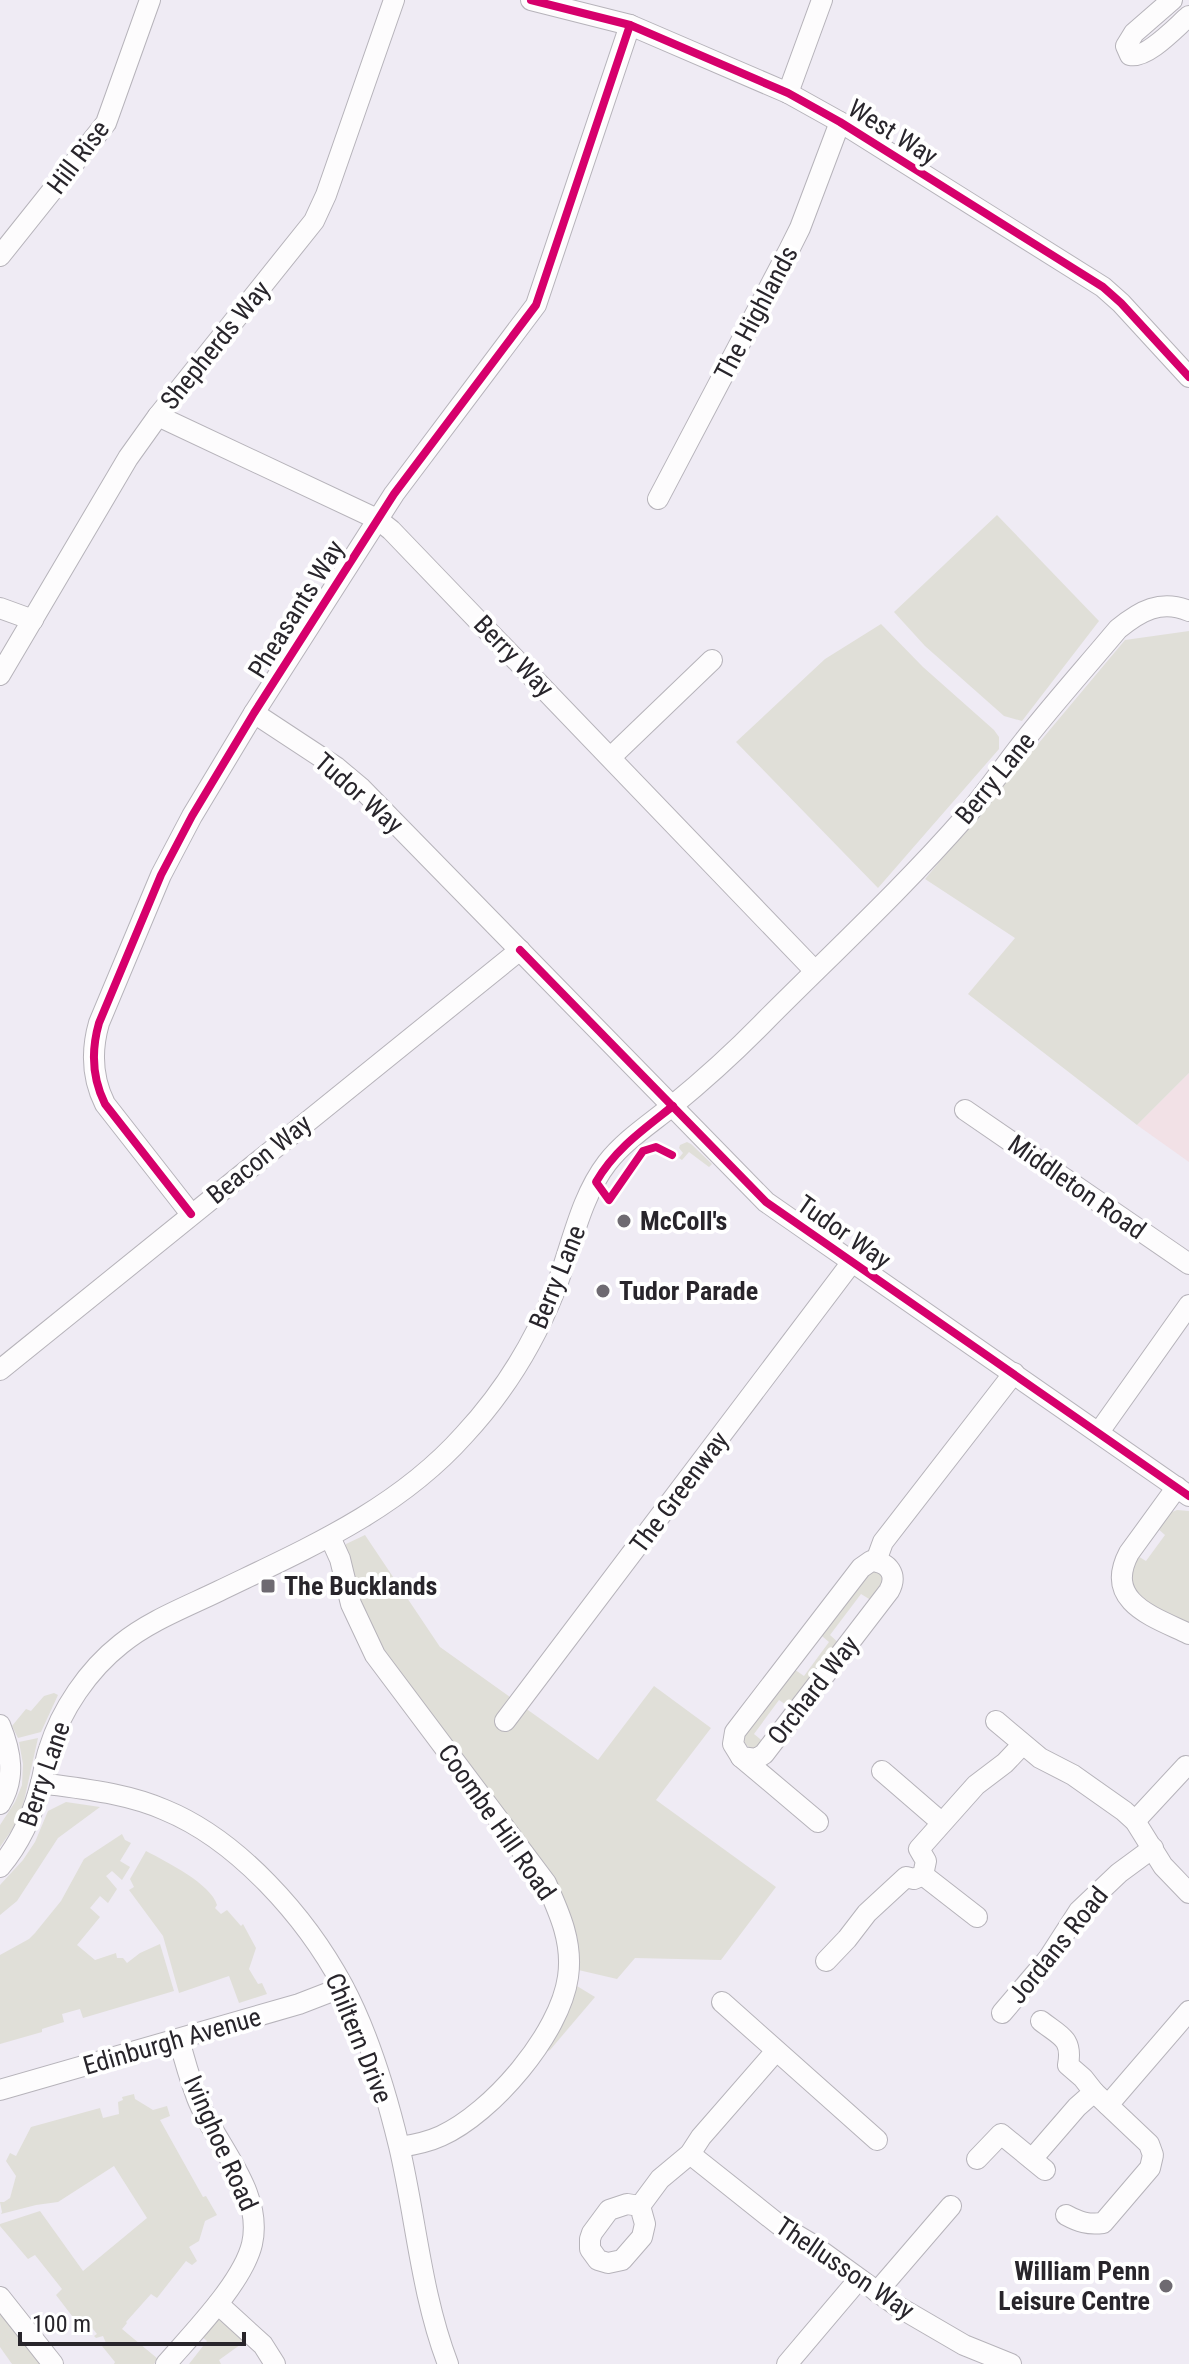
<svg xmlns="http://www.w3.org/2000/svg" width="1189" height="2364" font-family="'Roboto Condensed',sans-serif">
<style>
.education{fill:#f2e1e6}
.green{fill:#e0dfd8}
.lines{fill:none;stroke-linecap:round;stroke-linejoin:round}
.minor-casing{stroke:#b6b3ba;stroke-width:22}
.minor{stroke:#fdfcfd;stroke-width:20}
.cycleway-casing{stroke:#fff;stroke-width:13}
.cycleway{stroke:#d6006c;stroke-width:8}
.poi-dot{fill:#6e6a71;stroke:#fff;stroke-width:3}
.labels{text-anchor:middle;stroke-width:8;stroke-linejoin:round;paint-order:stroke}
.street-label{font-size:26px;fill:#28252b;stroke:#fff}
.poi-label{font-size:26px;font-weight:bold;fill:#28252b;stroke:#fff;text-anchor:start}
</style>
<rect width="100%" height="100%" fill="#efebf4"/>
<path class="education" d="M1189,1073V1162L1137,1125Z"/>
<g class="green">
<path d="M997,515L1099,621L1022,721L1004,716L925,646L894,612Z"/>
<path d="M881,624L923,667L994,730L999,737V749L878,888L736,742L825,659Z"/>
<path d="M1189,631V1073L1137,1125L968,994L1015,938L925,879L1125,640Z"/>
<path d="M687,1142L691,1144L712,1164L709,1167L689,1152L682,1160L679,1158L683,1153L679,1148L680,1145Z"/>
<path d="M1177,1510L1189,1511V1627C1152,1607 1122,1604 1136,1555L1146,1561L1165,1535L1156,1527L1167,1514Z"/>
<path d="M365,1535L440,1647L598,1760L654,1686L711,1728L656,1800L776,1887L721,1960L635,1958L617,1979L574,1969L573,1934L389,1669L360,1612L346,1553V1544Z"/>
<path d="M869,1567L887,1576L874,1602L861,1594L830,1635L841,1645L792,1709L779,1700L754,1734L766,1744C753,1754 742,1747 743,1731L791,1667L804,1676L829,1642L817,1632Z"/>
<path d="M54,1693L58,1695L41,1732L18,1738L12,1726L26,1709L31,1711L44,1696Z"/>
<path d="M38,1738L24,1801L16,1824L0,1847V1825L15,1802L22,1785L23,1764L19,1742Z"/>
<path d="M66,1802L100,1807L58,1838L17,1901L0,1915V1885L23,1860L35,1842L48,1811Z"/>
<path d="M122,1834L125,1840L131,1843L120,1861L130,1867L122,1880L112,1871L106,1876L117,1889L108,1903L100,1896L90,1908L100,1917L77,1945L95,1960L116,1953L117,1958H123L127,1963L140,1953L160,1944L174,1991L83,2018L80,2009L62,2014L64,2022L42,2029V2032L0,2044V1955L29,1939L35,1933L61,1901L84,1859Z"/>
<path d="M146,1851C167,1862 211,1884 217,1905L215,1908L221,1914L227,1910L241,1926L243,1924L256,1948L249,1969L258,1984L262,1983L267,1994L239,2003L229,1976L179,1993L163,1936L129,1890L134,1887L130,1879Z"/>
<path d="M572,1983L595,1997L550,2050L546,2052Z"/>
<path d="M134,2094L135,2099L153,2110L167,2106L170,2116L160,2120L203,2197L206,2196L217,2215L205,2221L199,2241L189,2247L197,2261L192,2265L186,2261L157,2298L151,2294L126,2322L127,2323L122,2329L158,2359L154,2364H114L115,2362L102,2346L106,2343L103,2336L96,2338L94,2336L97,2334L89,2324L82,2329L56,2295L62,2289L35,2255L28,2259L0,2226V2224L40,2211L83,2271L147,2218L114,2166L58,2202L36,2205L1,2214L2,2212L0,2202H4L10,2198L16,2176L6,2161L10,2153L16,2156L31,2127L100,2108L103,2118L119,2114L118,2102L123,2100L122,2097Z"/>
<path d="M0,2309L40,2364H12L0,2347Z"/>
<path d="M216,2320H221L244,2342L219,2360L221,2364H189L207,2341L198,2333Z"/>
</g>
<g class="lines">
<g class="minor-casing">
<g id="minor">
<path d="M531,0L630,25L788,93L840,122L1103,287L1121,303L1189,377"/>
<path d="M1172,0L1134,33L1126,46L1130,55C1147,59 1176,27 1189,16"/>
<path d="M788,93L822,0"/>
<path d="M0,256L106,123L150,0"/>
<path d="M158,416L377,519L391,530L815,971"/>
<path d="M658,499L789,250L800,228L840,122"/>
<path d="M0,608L33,620"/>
<path d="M0,675L128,458L158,416L314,221L326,195L394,0"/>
<path d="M254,713L336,767L361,788L766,1202L1189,1496"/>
<path d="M611,757L712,660"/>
<path d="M965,1110L1189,1264"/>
<path d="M191,1214L105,1104C92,1078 91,1051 99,1023L161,875L192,816L254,713L394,494L536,305L630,25"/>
<path d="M0,1370L520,950"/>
<path d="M1099,1432L1189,1305"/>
<path d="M1177,1487L1129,1553C1103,1602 1154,1617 1189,1634"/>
<path d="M330,1537L340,1559L351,1604L375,1655L546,1883C560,1914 573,1943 568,1977C560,2034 492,2113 441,2136C428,2142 413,2145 400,2147"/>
<path d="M871,1561C889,1562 898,1575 889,1591L764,1754L756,1759L741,1757L733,1744L735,1732L861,1568Z"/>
<path d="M876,1561L883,1542L1014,1373"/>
<path d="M505,1721L852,1262"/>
<path d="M996,1721L1040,1758L1073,1775L1124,1811L1135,1821L1163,1866L1189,1893"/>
<path d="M0,1725C11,1752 16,1778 0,1804"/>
<path d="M741,1757L818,1822"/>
<path d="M882,1771L941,1822"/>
<path d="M41,1783C83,1789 126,1793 165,1810C238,1840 306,1917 343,1986C369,2035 386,2092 399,2146C416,2218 421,2294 448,2364"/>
<path d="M1135,1821L1186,1766"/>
<path d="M0,1867C21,1842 33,1815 41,1783C44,1772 45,1760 49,1749C61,1710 88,1670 121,1644C149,1621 186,1607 219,1591C308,1548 397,1510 464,1435C503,1393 534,1343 555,1290C571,1249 580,1198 607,1163C625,1140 650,1124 672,1106C705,1079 737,1050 767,1019C834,952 904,887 966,816C987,792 1004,766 1024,741C1054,703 1087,666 1118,629C1140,611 1161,599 1189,611"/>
<path d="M923,1875L977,1917"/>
<path d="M826,1961L847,1939L867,1913L906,1877L914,1879L923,1875L926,1861L919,1849L976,1785L1005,1763L1022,1745"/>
<path d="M722,2002L877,2140"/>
<path d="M1002,2013L1048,1959L1079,1911L1119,1873L1153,1848"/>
<path d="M1041,2021C1060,2036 1073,2038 1068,2065L1083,2078L1094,2092"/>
<path d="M0,2090L299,2004L343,1987"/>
<path d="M1108,2105L1189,2011"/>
<path d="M690,2154L778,2224L810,2243L897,2306L964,2345L1011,2364"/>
<path d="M977,2159L1001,2134L1045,2170"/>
<path d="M1032,2159L1077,2107L1094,2092L1149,2144L1153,2155L1150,2168L1103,2223C1088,2225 1079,2222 1066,2215"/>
<path d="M640,2206L645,2224L642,2237L622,2260L608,2263L598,2260L590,2249V2239L592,2233L609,2210L627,2204L640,2206L660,2179L690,2154L701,2137L776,2051"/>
<path d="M877,2292L951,2206"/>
<path d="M0,2297L53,2364"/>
<path d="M218,2304L263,2345L275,2364"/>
<path d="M166,2364C192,2334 243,2282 252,2244C264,2191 215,2145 197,2098C190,2079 184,2059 179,2039"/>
<path d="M787,2364L859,2279"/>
</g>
</g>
<use href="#minor" class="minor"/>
<g class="cycleway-casing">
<g id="cycleway">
<path d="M531,0L630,25L788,93L840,122L1103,287L1121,303L1189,377"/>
<path d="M520,950L766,1202L1189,1496"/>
<path d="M672,1155L656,1147L643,1151L609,1200L596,1182C615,1149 644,1129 673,1106"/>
<path d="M191,1214L105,1104C92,1078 91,1051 99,1023L161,875L192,816L254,713L394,494L536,305L630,25"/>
</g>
</g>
<use href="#cycleway" class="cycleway"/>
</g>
<g class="poi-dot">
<circle cx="624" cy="1221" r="8"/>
<circle cx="603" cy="1291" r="8"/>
<rect x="260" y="1578" width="16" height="16" rx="4"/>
<circle cx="1166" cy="2286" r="8"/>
</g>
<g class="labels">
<g class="street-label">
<text transform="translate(893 132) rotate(32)" y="9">West Way</text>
<text transform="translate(78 157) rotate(-53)" y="9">Hill Rise</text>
<text transform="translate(756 313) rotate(-62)" y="9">The Highlands</text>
<text transform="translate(215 345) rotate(-51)" y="9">Shepherds Way</text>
<text transform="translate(296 609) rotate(-58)" y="9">Pheasants Way</text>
<text transform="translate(514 656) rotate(46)" y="9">Berry Way</text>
<text transform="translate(995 778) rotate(-51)" y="9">Berry Lane</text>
<text transform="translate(359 793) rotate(41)" y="9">Tudor Way</text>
<text transform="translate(259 1159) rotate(-39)" y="9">Beacon Way</text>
<text transform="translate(1077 1187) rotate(35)" y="9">Middleton Road</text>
<text transform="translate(844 1232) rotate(35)" y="9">Tudor Way</text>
<text transform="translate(557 1277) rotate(-68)" y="9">Berry Lane</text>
<text transform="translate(679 1492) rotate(-53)" y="9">The Greenway</text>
<text transform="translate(813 1690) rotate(-52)" y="9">Orchard Way</text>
<text transform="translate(44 1774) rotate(-71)" y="9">Berry Lane</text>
<text transform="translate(497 1822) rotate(55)" y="9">Coombe Hill Road</text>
<text transform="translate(1058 1945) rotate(-51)" y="9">Jordans Road</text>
<text transform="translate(359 2038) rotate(68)" y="9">Chiltern Drive</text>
<text transform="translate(172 2041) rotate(-16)" y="9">Edinburgh Avenue</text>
<text transform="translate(221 2143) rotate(66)" y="9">Ivinghoe Road</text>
<text transform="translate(845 2268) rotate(34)" y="9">Thellusson Way</text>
</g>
<g class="poi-label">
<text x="640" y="1230">McColl's</text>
<text x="619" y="1300">Tudor Parade</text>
<text x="284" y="1595">The Bucklands</text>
<text x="1150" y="2280" text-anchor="end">William Penn<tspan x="1150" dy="30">Leisure Centre</tspan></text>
</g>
</g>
<path d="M20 2332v12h224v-12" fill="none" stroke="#28252b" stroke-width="4"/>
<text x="32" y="2332" font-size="24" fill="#28252b" stroke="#ffffff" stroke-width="6" paint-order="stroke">100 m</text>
</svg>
